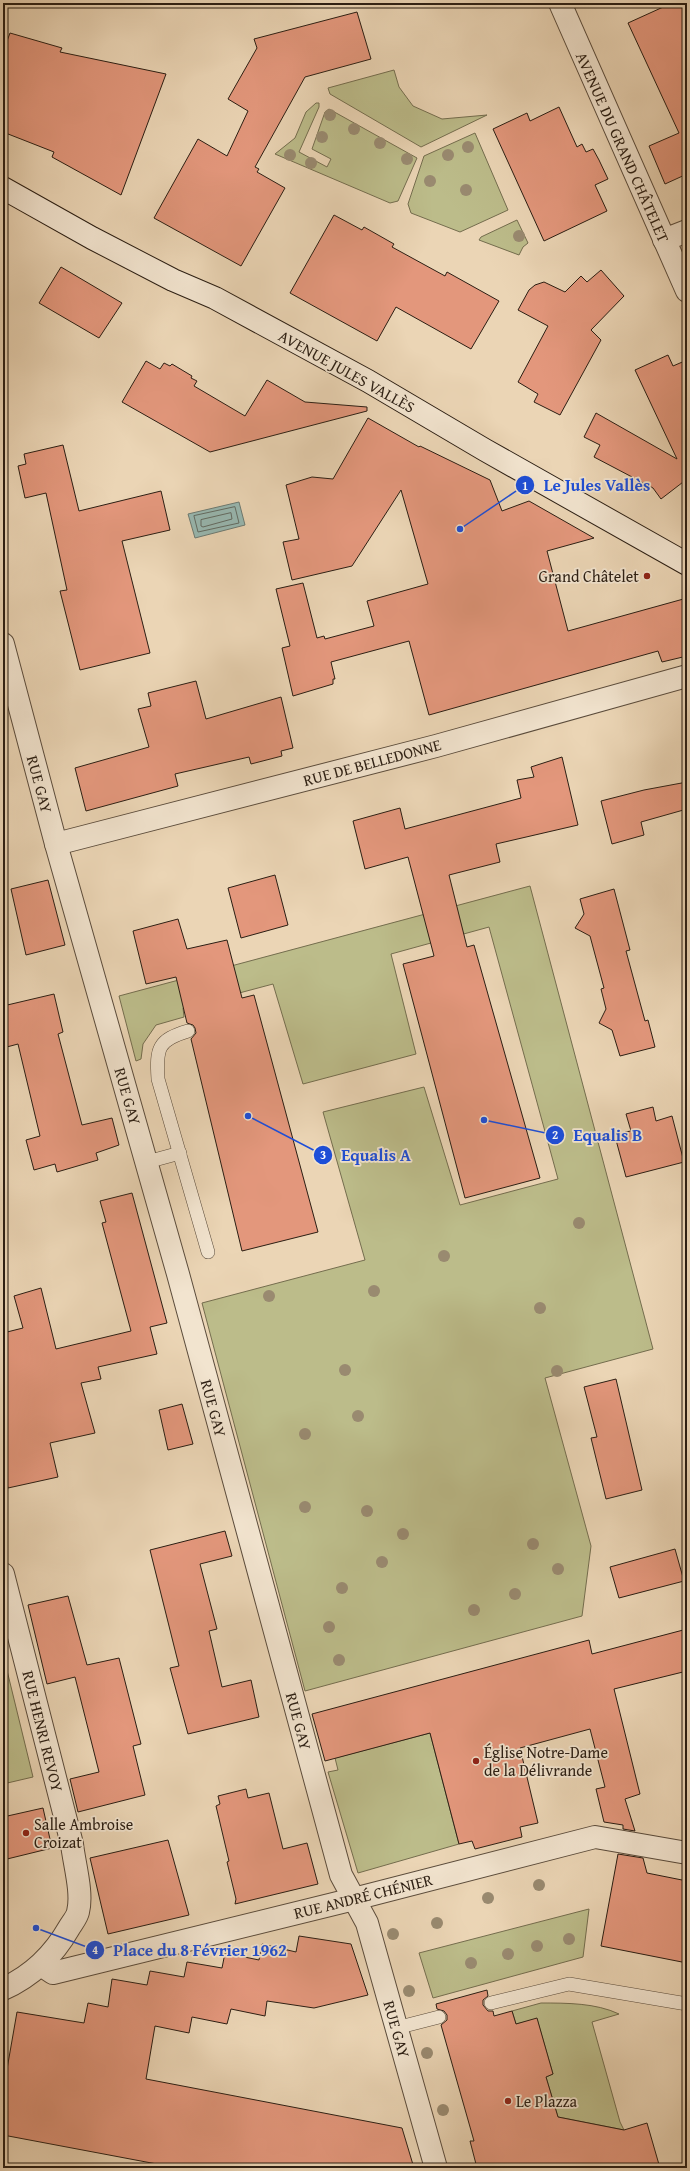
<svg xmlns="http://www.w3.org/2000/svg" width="690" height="2171" font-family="'Gentium Book Plus',serif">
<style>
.green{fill:#bcbc8a;stroke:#746d4e}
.water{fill:#98b8b1;stroke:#6c7a72}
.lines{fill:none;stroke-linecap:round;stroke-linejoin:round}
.shore{stroke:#626b62;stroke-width:1}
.building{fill:#e3977c;stroke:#2b1e13}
.lane-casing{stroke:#5b4c3c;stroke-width:14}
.street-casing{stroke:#5b4c3c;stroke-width:24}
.secondary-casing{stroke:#2b1e13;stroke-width:24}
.lane{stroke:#f2e4cf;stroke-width:13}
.street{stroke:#f2e4cf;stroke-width:22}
.secondary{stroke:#f2e4cf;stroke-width:22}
.tree{fill:#998a70}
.poi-dot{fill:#8f2418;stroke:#f2e4cf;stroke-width:1.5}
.labels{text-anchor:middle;stroke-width:3.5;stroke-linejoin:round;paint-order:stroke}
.street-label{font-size:16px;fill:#2b1e13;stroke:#f2e4cf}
.poi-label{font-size:16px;fill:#2b1e13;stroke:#f2e4cf;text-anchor:start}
.leader{fill:none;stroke:#1d4ed8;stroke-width:1.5}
.callout-dot{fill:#1d4ed8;stroke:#f2e4cf;stroke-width:1.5}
.mark-label{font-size:12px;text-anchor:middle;font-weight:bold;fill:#fff}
.callout-label{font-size:17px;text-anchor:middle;font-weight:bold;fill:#1d4ed8;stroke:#f2e4cf;stroke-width:3.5;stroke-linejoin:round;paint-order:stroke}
</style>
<rect width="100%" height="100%" fill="#ebd5b5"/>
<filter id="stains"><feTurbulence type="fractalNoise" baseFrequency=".005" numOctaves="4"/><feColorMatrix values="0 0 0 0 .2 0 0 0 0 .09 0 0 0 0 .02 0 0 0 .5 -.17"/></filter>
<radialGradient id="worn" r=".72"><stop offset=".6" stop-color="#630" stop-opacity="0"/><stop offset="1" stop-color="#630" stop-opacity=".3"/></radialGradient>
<g class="green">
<path d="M394,70L399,87L413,106L442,119L487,115L421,147L330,94L328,88Z"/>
<path d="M316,103H319V107L299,152L327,167L331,159L312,149L325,112L329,109L417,158L398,201L390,203L275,154L295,138L306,112Z"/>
<path d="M475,133L508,210L460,232L411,213L408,204L424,156Z"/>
<path d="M517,220L528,243L523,247L519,255L479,240L481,237Z"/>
<path d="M530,886L653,1349L545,1378L591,1546L582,1616L305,1691L202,1303L365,1260L323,1112L424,1087L460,1205L558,1179L489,927L391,954L416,1054L303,1084L273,984L183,1008L184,1017L156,1025L143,1044L141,1059L136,1061L119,996Z"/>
<path d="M3,1654L33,1777L3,1784Z"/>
<path d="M430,1733L459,1844L358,1873L328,1772L338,1770L335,1758Z"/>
<path d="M589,1909L583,1957L433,1998L419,1953Z"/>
<path d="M541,2003C567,2003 596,2003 619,2014L592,2022L620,2122L624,2130L558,2117L546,2077L553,2074L537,2019L516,2024L512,2011Z"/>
</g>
<path class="water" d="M239,502L245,525L195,538L188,514Z"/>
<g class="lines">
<g class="shore">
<path d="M235,507L239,523L198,532L194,516Z"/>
<path d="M231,513L232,519L203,527L201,526V520Z"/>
</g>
</g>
<g class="building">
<path d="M672,3H687V174L665,184L649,146L679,133L628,23Z"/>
<path d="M357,12L371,59L305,77L255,167L259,169L257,172L285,188L241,266L154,218L198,139L227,156L248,111L228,99L257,48L254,39Z"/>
<path d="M10,33L62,48L60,52L166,74L121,195L52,157L54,152L3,132V52Z"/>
<path d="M559,107L577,147L582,144L586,152L593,149L599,160L608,179L595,185L607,211L544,241L493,129L527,113L530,121Z"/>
<path d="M334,215L362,230L364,227L394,244L392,247L445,276L447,272L499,301L471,349L396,307L377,341L290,293Z"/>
<path d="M61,267L122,303L99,338L39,303Z"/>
<path d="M601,270L624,296L591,330L601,340L560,415L534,402L538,394L518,382L548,326L518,310L529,290L535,285L544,282L565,292L581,276L587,282Z"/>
<path d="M668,355L673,366L687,360V479L661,499L653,488L594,457L600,445L584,437L596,413L677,459L635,370Z"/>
<path d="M146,361L160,369L164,363L170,366L172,364L192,376L191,378L197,381L194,386L245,416L267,380L305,402L367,407V411L210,452L122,402Z"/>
<path d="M368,418L419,447L420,446L490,480L502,511L529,501L594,538L547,551L568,631L687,598V656L662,662L658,651L429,715L409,641L331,662L335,679H333V684L293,696L282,648L290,646L276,589L303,583L317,638L324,636L325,639L374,626L367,601L428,584L401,490L352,566L292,580L283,542L299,539L286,485L312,477L333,479Z"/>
<path d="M63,445L79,511L161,491L170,530L122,541L150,653L80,670L60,591L67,590L46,493L25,498L18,466L26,464L24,454Z"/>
<path d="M196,681L206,719L281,697L293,748L281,751L282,756L251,764L249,757L175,774L178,786L86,811L75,768L149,747L138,709L151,706L148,693Z"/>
<path d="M562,757L578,825L496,844L500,862L449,875L467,947L474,945L540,1178L465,1198L403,964L434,956L408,857L365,869L353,821L400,808L405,829L521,798L517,780L534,777L531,767Z"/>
<path d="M687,782V809L641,822L644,835L612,844L601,801L644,790Z"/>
<path d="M275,875L288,925L241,938L228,888Z"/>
<path d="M48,880L65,945L26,955L11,889Z"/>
<path d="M614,889L630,950L626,951L645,1021L648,1020L655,1047L620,1056L612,1030L599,1023L606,1009L601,989L604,988L590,936L575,928L584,914L580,899Z"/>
<path d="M178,919L187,949L227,940L242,998L254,995L318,1232L242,1251L191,1039L196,1033L195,1028L193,1025L187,1023L176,977L146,984L133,931Z"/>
<path d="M54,994L63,1032L58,1034L82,1125L112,1118L119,1145L96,1153L98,1160L57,1172L55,1164L34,1170L26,1140L40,1136L18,1044L3,1048V1006Z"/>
<path d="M653,1107L656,1121L672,1116L684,1162L626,1177L616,1140L626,1138L625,1132L631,1131L626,1114Z"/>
<path d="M132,1193L167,1323L150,1327L157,1354L98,1367L101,1379L81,1383L95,1433L50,1443L58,1477L8,1488L3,1467V1333L23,1328L14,1296L41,1288L56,1349L131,1331L102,1223L106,1222L100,1201Z"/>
<path d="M616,1379L642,1490L606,1499L591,1438L597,1437L584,1387Z"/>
<path d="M182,1404L193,1444L168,1450L159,1410Z"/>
<path d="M225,1531L232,1556L200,1564L217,1629L209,1631L222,1687L251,1680L259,1717L188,1734L170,1668L179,1666L150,1550Z"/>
<path d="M675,1549L684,1581L619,1598L610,1567Z"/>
<path d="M68,1596L87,1665L119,1658L141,1744L133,1746L145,1795L78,1812L70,1779L99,1772L75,1677L47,1684L28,1605Z"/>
<path d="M687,1629V1671L614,1689L640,1794L625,1799L635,1831L623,1829V1825L604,1822L596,1789L605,1787L590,1729L520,1748L538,1823L520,1827L522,1837L475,1849L472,1841L459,1844L430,1733L325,1761L312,1714L589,1640L592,1654Z"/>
<path d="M246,1789L248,1798L269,1793L283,1849L307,1843L318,1884L235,1904L236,1899L227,1862L229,1861L216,1806L220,1804L218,1796Z"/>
<path d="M43,1808L52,1848L3,1860V1817Z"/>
<path d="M168,1840L189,1915L108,1934L90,1858Z"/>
<path d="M618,1854L643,1858L647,1873L687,1881V1963L601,1946Z"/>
<path d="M299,1936L351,1944L368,1995L314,2008L267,2001L265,2016L231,2009L227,2024L192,2017L189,2033L155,2026L146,2079L402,2128L414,2168H178L3,2135V2092L17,2012L84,2023L88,2003L108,2007L112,1979L147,1985L150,1971L184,1977L187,1962L222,1968L225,1953L259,1960L262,1944L296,1952Z"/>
<path d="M487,1990L488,1996L483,2000V2005L488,2011H493L494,2016L512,2011L516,2024L537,2018L553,2074L546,2077L558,2117L624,2130L647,2123L660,2168H477L470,2141H474L441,2025L447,2020V2015L444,2011L437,2009L436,2004Z"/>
</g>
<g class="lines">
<g class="lane-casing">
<g id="lane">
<path d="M188,1031C158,1040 156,1048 158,1079L208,1252"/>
<path d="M147,1162L180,1153"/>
<path d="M491,2003L569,1984L687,2004"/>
<path d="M396,2028L439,2017"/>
</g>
</g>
<g class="street-casing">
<g id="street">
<path d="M560,3L687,291"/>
<path d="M664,240L687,231"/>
<path d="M3,644L56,844L178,1274L341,1875L367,1923L436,2168"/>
<path d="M56,844L436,746L687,676"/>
<path d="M3,1574L72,1844C74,1863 83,1893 78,1912C77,1917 72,1923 69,1928C53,1956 32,1976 3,1989"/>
<path d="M41,1965L53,1973L354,1899L595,1837L687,1853"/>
</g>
</g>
<g class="secondary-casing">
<path id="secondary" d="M3,188L92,238L173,280L215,298L368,381L485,450L687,564"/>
</g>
<use href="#lane" class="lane"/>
<use href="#street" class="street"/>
<use href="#secondary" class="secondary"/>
</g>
<g class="tree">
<circle cx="330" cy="115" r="6"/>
<circle cx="354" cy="129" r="6"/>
<circle cx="322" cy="137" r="6"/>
<circle cx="380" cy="143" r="6"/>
<circle cx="468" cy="147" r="6"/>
<circle cx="290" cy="155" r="6"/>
<circle cx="448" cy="155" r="6"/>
<circle cx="407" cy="159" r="6"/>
<circle cx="311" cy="163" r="6"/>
<circle cx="430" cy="181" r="6"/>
<circle cx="466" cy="190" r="6"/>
<circle cx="519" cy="236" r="6"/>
<circle cx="579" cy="1223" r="6"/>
<circle cx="444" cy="1256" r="6"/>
<circle cx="374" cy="1291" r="6"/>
<circle cx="269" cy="1296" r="6"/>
<circle cx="540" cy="1308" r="6"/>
<circle cx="345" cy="1370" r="6"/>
<circle cx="557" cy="1371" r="6"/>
<circle cx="358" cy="1416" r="6"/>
<circle cx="305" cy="1434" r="6"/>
<circle cx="305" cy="1507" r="6"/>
<circle cx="367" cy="1511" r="6"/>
<circle cx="403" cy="1534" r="6"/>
<circle cx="533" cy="1544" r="6"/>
<circle cx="382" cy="1562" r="6"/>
<circle cx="558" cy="1569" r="6"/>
<circle cx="342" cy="1588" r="6"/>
<circle cx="515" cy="1594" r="6"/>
<circle cx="474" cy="1610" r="6"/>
<circle cx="329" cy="1627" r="6"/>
<circle cx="339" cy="1660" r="6"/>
<circle cx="539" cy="1885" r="6"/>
<circle cx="488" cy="1898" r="6"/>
<circle cx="437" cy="1923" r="6"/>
<circle cx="393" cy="1934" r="6"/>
<circle cx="569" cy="1939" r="6"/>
<circle cx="537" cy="1946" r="6"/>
<circle cx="508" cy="1954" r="6"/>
<circle cx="471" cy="1963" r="6"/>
<circle cx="409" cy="1991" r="6"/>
<circle cx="427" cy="2053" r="6"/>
<circle cx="443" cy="2110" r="6"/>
</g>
<g class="poi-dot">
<circle cx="647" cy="576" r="4"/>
<circle cx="476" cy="1761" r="4"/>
<circle cx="26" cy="1833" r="4"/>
<circle cx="508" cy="2101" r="4"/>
</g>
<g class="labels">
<g class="street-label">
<text transform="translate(623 147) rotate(66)" y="6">AVENUE DU GRAND CHÂTELET</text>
<text transform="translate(347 371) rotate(29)" y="6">AVENUE JULES VALLÈS</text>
<text transform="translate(372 762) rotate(-15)" y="6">RUE DE BELLEDONNE</text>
<text transform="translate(40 784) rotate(75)" y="6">RUE GAY</text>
<text transform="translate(128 1096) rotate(74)" y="6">RUE GAY</text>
<text transform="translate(214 1408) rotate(75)" y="6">RUE GAY</text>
<text transform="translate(299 1721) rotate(75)" y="6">RUE GAY</text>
<text transform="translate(43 1731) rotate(76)" y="6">RUE HENRI REVOY</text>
<text transform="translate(363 1896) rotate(-14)" y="6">RUE ANDRÉ CHÉNIER</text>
<text transform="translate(397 2029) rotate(74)" y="6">RUE GAY</text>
</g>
<g class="poi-label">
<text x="639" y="582" text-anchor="end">Grand Châtelet</text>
<text x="484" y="1758">Église Notre-Dame<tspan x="484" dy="18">de la Délivrande</tspan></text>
<text x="34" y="1830">Salle Ambroise<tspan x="34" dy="18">Croizat</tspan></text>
<text x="516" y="2107">Le Plazza</text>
</g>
</g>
<path class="leader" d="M460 529L525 485M484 1120L555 1135M248 1116L323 1155M36 1928L95 1950"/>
<g class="callout-dot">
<circle cx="460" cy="529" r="4"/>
<circle cx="484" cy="1120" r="4"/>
<circle cx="248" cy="1116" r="4"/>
<circle cx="36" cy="1928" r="4"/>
<circle cx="525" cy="485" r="10"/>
<circle cx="555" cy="1135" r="10"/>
<circle cx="323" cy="1155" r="10"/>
<circle cx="95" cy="1950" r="10"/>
</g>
<g class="mark-label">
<text x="525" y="490">1</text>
<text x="555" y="1139">2</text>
<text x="323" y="1159">3</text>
<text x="95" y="1954">4</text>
</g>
<g class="callout-label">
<text x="597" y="491">Le Jules Vallès</text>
<text x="608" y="1141">Equalis B</text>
<text x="376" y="1161">Equalis A</text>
<text x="200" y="1956">Place du 8 Février 1962</text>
</g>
<rect width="690" height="2171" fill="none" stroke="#ebd5b5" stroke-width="16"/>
<rect x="4" y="4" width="682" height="2163" fill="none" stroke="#2b1e13" stroke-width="2"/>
<rect x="8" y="8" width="674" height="2155" fill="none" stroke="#2b1e13"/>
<rect width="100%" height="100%" filter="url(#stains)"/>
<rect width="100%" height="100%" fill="url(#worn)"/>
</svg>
